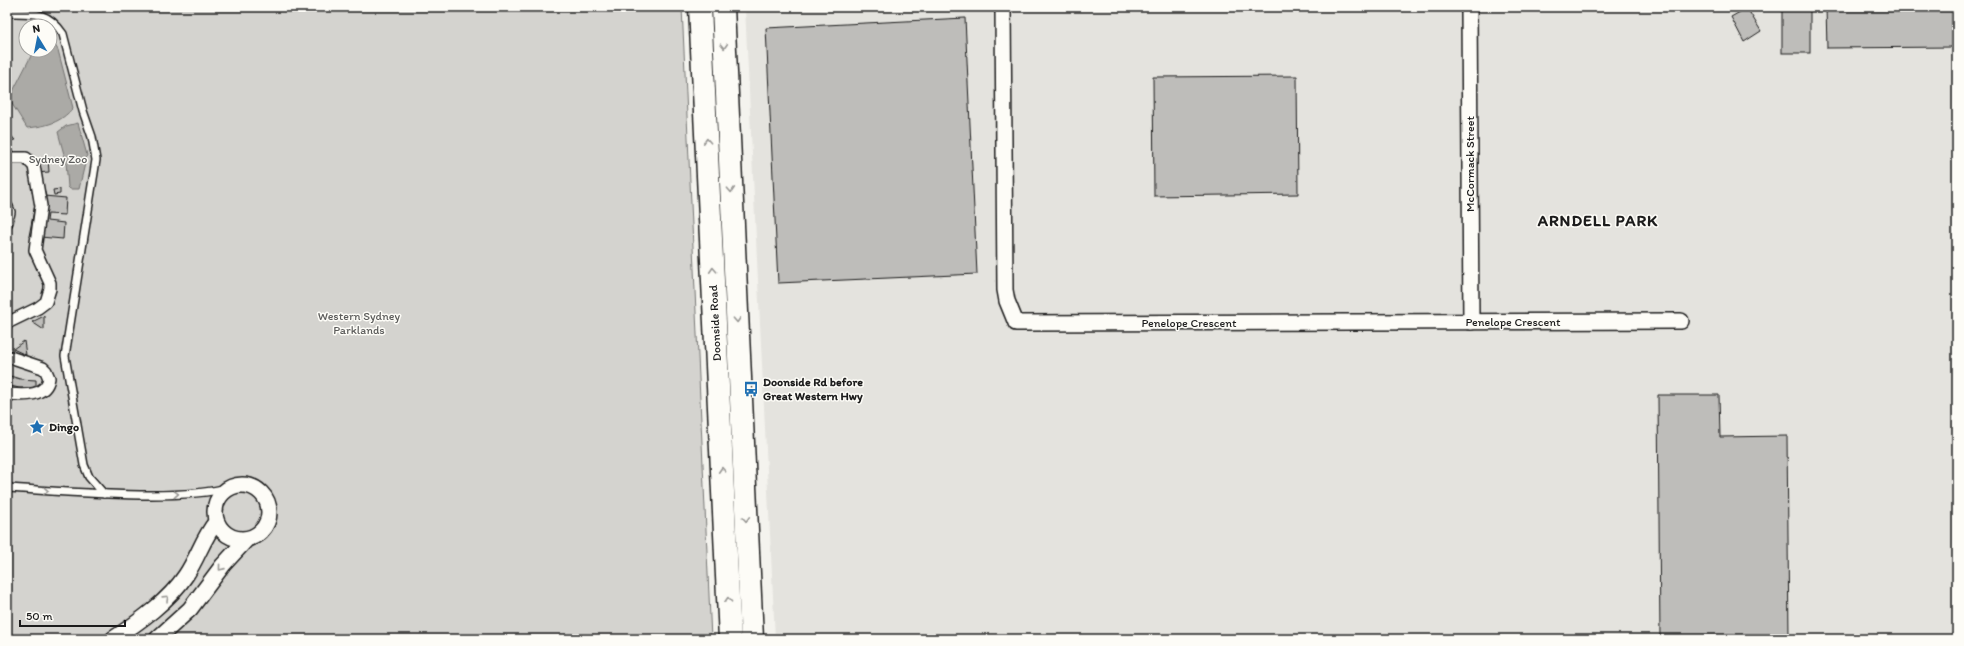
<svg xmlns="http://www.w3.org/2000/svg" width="1964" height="646" font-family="Itim,sans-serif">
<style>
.built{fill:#e4e3de}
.green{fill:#d4d3cf;stroke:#787876;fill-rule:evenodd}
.water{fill:#abaaa6;stroke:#72716f}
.building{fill:#bebdba;stroke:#1c1c1c}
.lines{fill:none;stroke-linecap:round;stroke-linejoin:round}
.service-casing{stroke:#1c1c1c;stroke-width:10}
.pedestrian-casing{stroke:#1c1c1c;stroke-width:14}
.minor-casing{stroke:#1c1c1c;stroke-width:18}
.primary-casing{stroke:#1c1c1c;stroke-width:25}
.service{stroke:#fdfcf7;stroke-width:7}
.pedestrian{stroke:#fdfcf7;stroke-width:11}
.minor{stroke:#fdfcf7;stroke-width:15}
.primary{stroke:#fdfcf7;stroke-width:22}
.oneway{stroke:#989794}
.labels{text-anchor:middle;stroke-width:3;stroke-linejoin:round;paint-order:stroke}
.park-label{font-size:12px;fill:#5c5c5b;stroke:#fdfcf7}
.street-label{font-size:12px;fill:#1c1c1c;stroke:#fdfcf7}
.poi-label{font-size:12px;font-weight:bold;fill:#1c1c1c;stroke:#fdfcf7;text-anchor:start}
.district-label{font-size:16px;font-weight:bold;letter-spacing:1px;fill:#1c1c1c;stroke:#fdfcf7}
</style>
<rect width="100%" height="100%" fill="#f4f3ee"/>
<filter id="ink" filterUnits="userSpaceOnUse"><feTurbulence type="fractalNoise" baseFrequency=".025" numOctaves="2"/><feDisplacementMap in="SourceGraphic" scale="8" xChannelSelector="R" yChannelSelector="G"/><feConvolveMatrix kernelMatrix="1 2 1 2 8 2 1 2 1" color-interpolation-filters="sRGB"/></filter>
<g filter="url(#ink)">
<path class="built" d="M745,7H1957V639H775Z"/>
<path class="green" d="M7,7H682L711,639H7ZM26,26H50V50H26Z"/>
<g class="water">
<path d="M50,37L58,50L73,108C60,123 47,126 27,128L9,99L34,50H50Z"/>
<path d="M7,48L11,59L7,75Z"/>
<path d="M78,123L87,155L79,189H70L68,187L66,162L58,132L66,126Z"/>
</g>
<g class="building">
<rect x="1782" y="7" width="28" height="46"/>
<path d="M1826,7H1954L1955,47L1827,48Z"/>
<path d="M1747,8L1761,31L1744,42L1731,17Z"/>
<path d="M965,18L977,274L778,283L766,28Z"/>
<path d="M1297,76L1298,194L1154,196L1153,77Z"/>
<path d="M7,131L15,140L7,141Z"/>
<path d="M48,159L49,172L36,173L35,160Z"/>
<path d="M60,189V194L54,195L53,190Z"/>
<path d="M33,195L66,198L65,215L48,214L47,221L64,223L63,239L29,236L35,205Z"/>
<path d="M44,316V330L32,322Z"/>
<path d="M24,341L26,355L13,349Z"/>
<path d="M7,375L20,379L36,380V388H19L7,385Z"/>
<path d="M1658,395H1719L1720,437L1787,436L1789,639H1660Z"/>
</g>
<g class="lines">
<g class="service-casing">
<g id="service">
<path d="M7,13C33,13 48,11 63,34L83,111L92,137L96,160L65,356L84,465L89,477L104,494"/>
<path d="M7,488C55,491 102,495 150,495C177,495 205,494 232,487"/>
</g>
</g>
<g class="pedestrian-casing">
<g id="pedestrian">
<path d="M7,158H26L34,166L41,206L35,250L50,283V289L46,302L38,308L7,323"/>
<path d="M7,207L9,212L7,222"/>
<path d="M7,356L43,368L46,371L49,378C46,398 22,395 7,394"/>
</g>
</g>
<g class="minor-casing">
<g id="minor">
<path d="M1003,7L1005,290L1007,301L1016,323L1681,321"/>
<path d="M1469,7L1471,322"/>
<circle cx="242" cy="512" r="27"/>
<path d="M113,639C139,622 169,601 186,575C198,557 203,538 216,522"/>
<path d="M157,639L190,609L223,565L247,539"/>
</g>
</g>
<g class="primary-casing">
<g id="primary">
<path d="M700,7L730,639"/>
<path d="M723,7L752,639"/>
</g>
</g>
<use href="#service" class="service"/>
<use href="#pedestrian" class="pedestrian"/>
<use href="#minor" class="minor"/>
<use href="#primary" class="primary"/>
</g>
<defs><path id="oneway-chevron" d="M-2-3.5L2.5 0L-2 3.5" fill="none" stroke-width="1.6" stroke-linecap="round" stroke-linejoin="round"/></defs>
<g class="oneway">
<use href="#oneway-chevron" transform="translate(724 46) rotate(87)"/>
<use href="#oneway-chevron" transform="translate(707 141) rotate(-93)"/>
<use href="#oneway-chevron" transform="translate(731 190) rotate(87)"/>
<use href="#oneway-chevron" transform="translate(713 270) rotate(-93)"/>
<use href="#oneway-chevron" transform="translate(737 320) rotate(87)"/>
<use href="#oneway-chevron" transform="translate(722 470) rotate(-93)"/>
<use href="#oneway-chevron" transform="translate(46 491) rotate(4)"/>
<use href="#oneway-chevron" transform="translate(176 494) rotate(-3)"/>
<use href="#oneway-chevron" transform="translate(746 519) rotate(87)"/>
<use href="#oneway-chevron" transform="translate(221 568) rotate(129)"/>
<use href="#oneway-chevron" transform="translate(166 598) rotate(-44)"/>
<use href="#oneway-chevron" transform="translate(728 600) rotate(-93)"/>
</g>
</g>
<defs>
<g id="bus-bare" transform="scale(1.2)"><path d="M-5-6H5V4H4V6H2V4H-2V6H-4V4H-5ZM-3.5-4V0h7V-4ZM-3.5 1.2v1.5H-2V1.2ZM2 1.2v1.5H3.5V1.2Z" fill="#1f6fb2" stroke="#fdfcf7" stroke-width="2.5" paint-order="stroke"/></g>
<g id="sight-bare" transform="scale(1.2)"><path d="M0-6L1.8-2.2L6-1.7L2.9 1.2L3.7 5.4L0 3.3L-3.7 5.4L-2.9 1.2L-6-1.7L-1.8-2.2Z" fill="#1f6fb2" stroke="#fdfcf7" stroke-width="2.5" paint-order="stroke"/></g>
</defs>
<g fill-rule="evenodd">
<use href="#bus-bare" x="751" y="389"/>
<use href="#sight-bare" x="37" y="427"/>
</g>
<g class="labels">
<g class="park-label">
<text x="58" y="163">Sydney Zoo</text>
<text x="359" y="320">Western Sydney<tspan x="359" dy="14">Parklands</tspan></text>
</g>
<g class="street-label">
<text transform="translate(1470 164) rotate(-90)" y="4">McCormack Street</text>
<text x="1513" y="326">Penelope Crescent</text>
<text transform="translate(715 323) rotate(-93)" y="4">Doonside Road</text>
<text x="1189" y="327">Penelope Crescent</text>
</g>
<g class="poi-label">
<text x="763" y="386">Doonside Rd before<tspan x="763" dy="14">Great Western Hwy</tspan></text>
<text x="49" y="431">Dingo</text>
</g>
<g class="district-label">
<text x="1598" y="226">ARNDELL PARK</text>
</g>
</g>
<rect width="1964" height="646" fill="none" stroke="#fdfcf7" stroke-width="24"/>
<rect x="12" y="12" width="1940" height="622" fill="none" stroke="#1c1c1c" stroke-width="1.5" filter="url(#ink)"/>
<g transform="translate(38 38) rotate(350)"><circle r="19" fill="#fdfcf7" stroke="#a3a29f"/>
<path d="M0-3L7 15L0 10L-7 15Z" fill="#1f6fb2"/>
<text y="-6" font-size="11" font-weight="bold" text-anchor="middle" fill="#1c1c1c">N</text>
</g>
<path d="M20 620v6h105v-6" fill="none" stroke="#1c1c1c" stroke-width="2"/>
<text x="26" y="620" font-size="12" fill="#1c1c1c" stroke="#fdfcf7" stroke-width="3" paint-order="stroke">50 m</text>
</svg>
